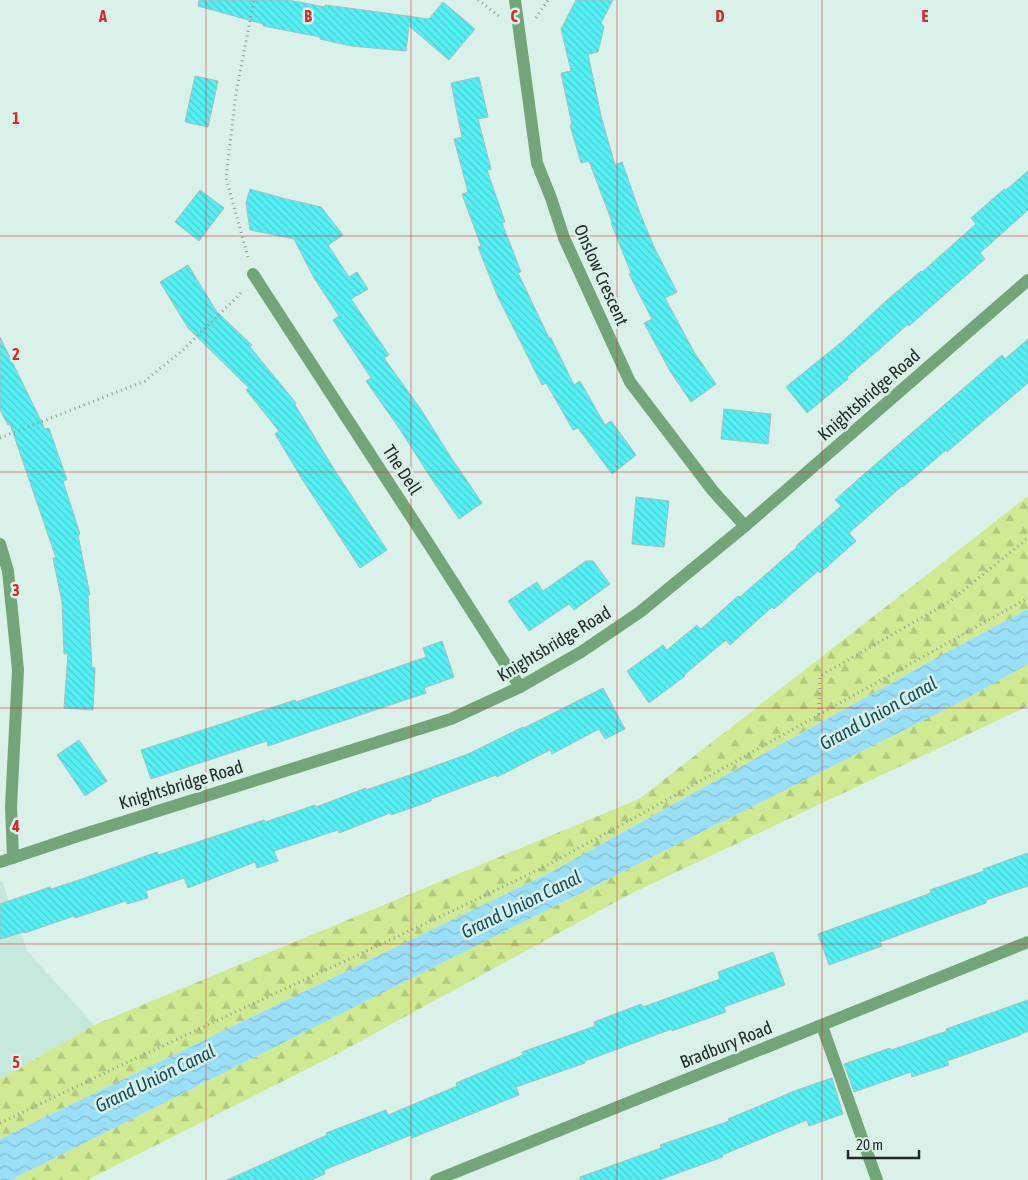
<svg xmlns="http://www.w3.org/2000/svg" width="1028" height="1180" font-family="'Asap Condensed',sans-serif">
<style>
.built{fill:#c6e7dc}
.forest{fill:url(#forest-firs)}
.water{fill:url(#water-waves)}
.building{fill:url(#building-back-hatch);stroke:#a6bfc0}
.lines{fill:none;stroke-linecap:round;stroke-linejoin:round}
.path{stroke:#8c9e98;stroke-width:3;stroke-dasharray:1 4;stroke-linecap:butt}
.minor{stroke:#72a578;stroke-width:12}
.grid{fill:none;stroke:#d62828;stroke-width:1;stroke-opacity:0.55}
.labels{text-anchor:middle;stroke-width:5;stroke-linejoin:round;paint-order:stroke}
.street-label{font-size:18px;fill:#222b28;stroke:#d9f1e9}
.water-label{font-size:19px;font-style:italic;fill:#144d5e;stroke:#d9f1e9}
.grid-label{font-size:16px;text-anchor:middle;font-weight:bold;fill:#d62828;stroke:#d9f1e9;stroke-width:5;stroke-linejoin:round;paint-order:stroke}
</style>
<defs>
<pattern id="forest-firs" width="22" height="20" patternUnits="userSpaceOnUse" patternTransform="scale(1.25)"><rect width="22" height="20" fill="#cfea93"/><path d="M5 1l3.5 6h-7zM16 11l3.5 6h-7z" fill="#b1c97f"/></pattern>
<pattern id="water-waves" width="16" height="10" patternUnits="userSpaceOnUse" patternTransform="scale(1.25)"><rect width="16" height="10" fill="#99dff7"/><path d="M0 5q4-4 8 0t8 0" fill="none" stroke="#84c0d4"/></pattern>
<pattern id="building-back-hatch" width="6" height="6" patternUnits="userSpaceOnUse" patternTransform="scale(1.25)"><rect width="6" height="6" fill="#54f0f4"/><path d="M-1 5l2 2M0 0l6 6M5-1l2 2" fill="none" stroke="#49ced1"/></pattern>
</defs>
<rect width="100%" height="100%" fill="#d9f1e9"/>
<path class="built" d="M2,881L27,951L94,1025L0,1079V882Z"/>
<g class="forest">
<path d="M1028,496V609L951,650L553,871L0,1139V1079L94,1025L639,799Z"/>
<path d="M1028,664V706L632,893L335,1055L87,1180H11L964,700Z"/>
</g>
<path class="water" d="M1028,609V664L964,700L11,1180H0V1139L553,871L951,650Z"/>
<g class="building">
<path d="M199,0H288L325,7V5L356,9L429,19L443,2L475,29L449,60L409,26L406,51L351,46L320,39V37L263,26V24L198,6Z"/>
<path d="M576,0H613L601,23L604,27L598,52L588,54L601,116L615,165L622,162L640,213L654,247L677,292L665,298L694,352L716,384L691,402L670,371L644,323L652,319L629,274L631,273L611,223L612,222L589,161L581,163L570,125H572L561,73L571,71L561,29Z"/>
<path d="M195,76L218,81L208,127L185,122Z"/>
<path d="M479,77L488,117L478,119L491,169L487,170L505,222L502,223L521,272L518,273L549,338H551L574,385L580,381L605,425L611,421L636,455L612,474L578,428L573,430L546,383L542,385L497,295L478,247L481,246L462,194L468,192L454,139L462,137L451,83Z"/>
<path d="M1028,171V210L980,253L985,259L909,326L908,324L881,348L847,377L848,379L807,413L786,387L844,340L887,300L921,271L922,272L976,224L971,218L1004,189L1006,190Z"/>
<path d="M250,189L286,199L321,207L343,235L328,245L349,277L357,272L368,289L351,299L389,355L384,358L422,411L452,459L482,503L459,519L429,475L399,428L366,381L371,378L333,320L339,316L314,278L294,239L250,230L246,203Z"/>
<path d="M200,190L224,208L199,241L175,222Z"/>
<path d="M188,265L217,312L252,345L250,347L296,403L295,405L334,469L387,550L360,568L302,479L275,434L279,431L246,390L249,388L188,328L160,282Z"/>
<path d="M0,337L45,429L49,428L67,480L63,481L80,534L78,535L90,595H88L92,667L95,668L93,710L64,708L68,653L64,654L62,602L53,558H56L10,424L8,425L0,410Z"/>
<path d="M1028,339V383L947,452L946,450L903,487L902,486L849,533L856,541L820,573L818,571L774,609L772,607L730,645L726,640L684,675L685,676L649,703L627,671L663,645L667,650L697,625L701,629L738,596L740,597L797,547L796,546L841,506L835,500L863,475L1002,355L1005,359Z"/>
<path d="M724,409L771,414L768,444L721,439Z"/>
<path d="M636,497L669,501L664,547L632,544Z"/>
<path d="M586,561H593L610,584L574,610L569,604L529,631L508,601L537,582L543,591Z"/>
<path d="M442,641L454,677L424,688L426,693L268,746L267,741L151,779L141,750L295,700L296,702L426,657L423,648Z"/>
<path d="M603,688L625,729L605,739L599,729L552,754L550,750L497,777L496,775L431,799V801L391,815L390,813L339,833L338,830L274,851L278,861L257,868L255,862L188,888L184,878L146,891L148,898L127,904L126,901L75,918L74,916L25,933L24,932L0,939V904L50,887L51,889L82,879L157,852L158,855L264,820L265,822L315,805L316,807L366,788V790L421,771L468,754L523,727L524,728Z"/>
<path d="M79,740L107,781L85,796L57,755Z"/>
<path d="M1028,853V886L986,900V903L880,942L882,946L829,965L818,934L931,893L930,890L984,871L983,869Z"/>
<path d="M773,952L785,985L724,1007L726,1012L672,1031V1029L585,1061V1063L516,1087L519,1095L412,1138L411,1135L324,1170L325,1174L311,1180H227L327,1135L326,1133L386,1110L388,1115L457,1086L456,1083L523,1055L522,1052L595,1026L594,1022L641,1004L643,1007L720,979L718,972Z"/>
<path d="M1028,1000V1031L1018,1036L947,1061L949,1065L912,1077L911,1072L854,1092L844,1064L890,1048L891,1050L947,1031L946,1029Z"/>
<path d="M832,1078L843,1114L809,1126L807,1120L722,1155L723,1157L659,1180H580V1177L661,1148L660,1145L729,1121L728,1119L797,1090Z"/>
</g>
<g class="lines">
<g class="path">
<path d="M478,0L499,16"/>
<path d="M536,18L548,0"/>
<path d="M248,257L226,178L236,93L254,0"/>
<path d="M0,438L145,381L183,350L243,291"/>
<path d="M819,714L820,676L949,602L1028,538"/>
<path d="M0,1123L126,1063L450,912L538,870L618,827L1028,598"/>
</g>
<g class="minor">
<path d="M515,0L537,163L551,198L564,238L630,382L713,491L745,526"/>
<path d="M253,274L430,546L520,687"/>
<path d="M0,544L8,571L18,670L11,807L13,858"/>
<path d="M0,862L78,836L451,719L520,687L581,652L640,612L745,526L1028,280"/>
<path d="M822,1026L877,1180"/>
<path d="M436,1180L1028,942"/>
</g>
</g>
<path class="grid" d="M206,0V1180M411,0V1180M617,0V1180M822,0V1180M0,236H1028M0,472H1028M0,708H1028M0,944H1028"/>
<g class="labels">
<g class="street-label">
<text transform="translate(601 275) rotate(66)" y="6">Onslow Crescent</text>
<text transform="translate(869 395) rotate(-41)" y="6">Knightsbridge Road</text>
<text transform="translate(402 470) rotate(57)" y="6">The Dell</text>
<text transform="translate(554 644) rotate(-31)" y="6">Knightsbridge Road</text>
<text transform="translate(181 785) rotate(-17)" y="6">Knightsbridge Road</text>
<text transform="translate(726 1045) rotate(-22)" y="6">Bradbury Road</text>
</g>
<g class="water-label">
<text transform="translate(878 713) rotate(-29)" y="7">Grand Union Canal</text>
<text transform="translate(521 904) rotate(-26)" y="7">Grand Union Canal</text>
<text transform="translate(155 1078) rotate(-26)" y="7">Grand Union Canal</text>
</g>
</g>
<g class="grid-label">
<text x="103" y="22">A</text>
<text x="308" y="22">B</text>
<text x="514" y="22">C</text>
<text x="720" y="22">D</text>
<text x="925" y="22">E</text>
<text x="16" y="124">1</text>
<text x="16" y="360">2</text>
<text x="16" y="596">3</text>
<text x="16" y="832">4</text>
<text x="16" y="1068">5</text>
</g>
<path d="M848 1150v8h71v-8" fill="none" stroke="#222b28" stroke-width="2.5"/>
<text x="856" y="1150" font-size="15" fill="#222b28" stroke="#d9f1e9" stroke-width="4" paint-order="stroke">20 m</text>
</svg>
